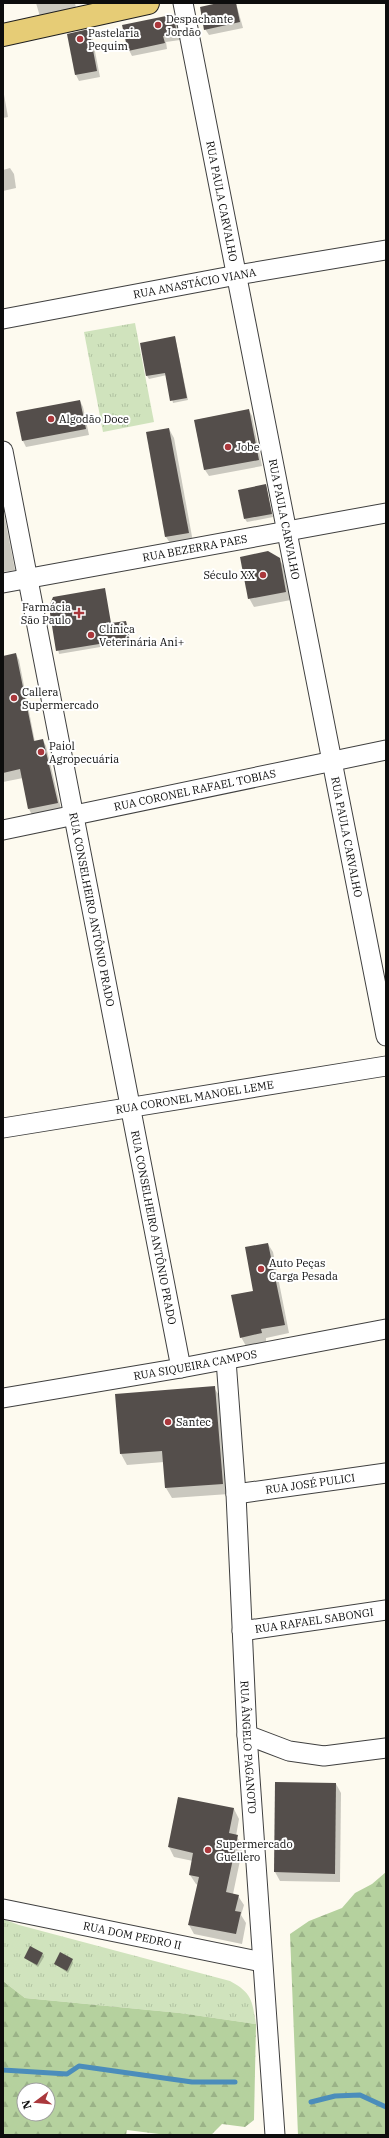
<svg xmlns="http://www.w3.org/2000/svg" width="389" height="2138" font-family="'IBM Plex Serif',serif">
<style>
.grass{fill:url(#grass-tufts)}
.forest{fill:url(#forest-firs);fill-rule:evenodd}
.shadow{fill:#0003}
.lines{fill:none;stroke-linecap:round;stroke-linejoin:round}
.stream{stroke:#4b8dbb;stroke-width:5}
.building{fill:#544e4b}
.minor-casing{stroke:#404040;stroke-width:21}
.major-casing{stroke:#1e1e1e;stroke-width:24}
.minor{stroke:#fff;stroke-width:19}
.major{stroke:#e6cc76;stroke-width:22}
.poi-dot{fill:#aa383c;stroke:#fff;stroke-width:1.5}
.labels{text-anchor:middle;stroke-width:4;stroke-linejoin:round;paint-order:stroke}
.poi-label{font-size:11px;fill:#0d0d0d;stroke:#fff;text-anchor:start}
.street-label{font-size:11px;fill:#0d0d0d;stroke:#fff}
</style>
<defs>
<pattern id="grass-tufts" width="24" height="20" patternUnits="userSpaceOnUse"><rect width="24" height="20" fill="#d0e3bd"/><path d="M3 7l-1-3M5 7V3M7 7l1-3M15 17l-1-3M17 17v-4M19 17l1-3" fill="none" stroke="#b1c2a1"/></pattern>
<pattern id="forest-firs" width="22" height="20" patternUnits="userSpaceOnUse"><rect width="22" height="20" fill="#b5d19e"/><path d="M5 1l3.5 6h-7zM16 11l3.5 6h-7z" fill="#9ab287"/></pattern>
</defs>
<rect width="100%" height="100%" fill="#fdfaef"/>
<g class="grass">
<path d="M135,323L154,422L103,432L84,332Z"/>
<path d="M3,1919L19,1925L230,1981C252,1993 252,2000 256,2024L180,2013L25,1998L3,1981Z"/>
</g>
<g class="forest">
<path d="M386,1872V2135H298L290,1934L309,1921L342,1908L355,1893L372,1884Z"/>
<path d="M3,1981L25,1998L180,2013L256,2024L254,2120L245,2127L222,2124L211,2135H167L127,2130L126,2135H3ZM24,2090H48V2114H24Z"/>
</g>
<g class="shadow">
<path d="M36,3H75L77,13L41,20Z"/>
<path d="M223,3H236L243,28L209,35L205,29Z"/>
<path d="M174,19L177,26L180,40L166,42L167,49L132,56L129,50Z"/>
<path d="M88,30L92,36L100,77L79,81L76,75Z"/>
<path d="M3,89L8,117L3,118Z"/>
<path d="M10,168L14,174L16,188L3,191V170Z"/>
<path d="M175,337L188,400L173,403L167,375L149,379L147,376Z"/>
<path d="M80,401L83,407L89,435L26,447L23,441Z"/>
<path d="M249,410L252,416L262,466L209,476L205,470L196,420Z"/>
<path d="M169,429L174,438L193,542L172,546L166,537L147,433Z"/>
<path d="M266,486L273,517L247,522L245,519Z"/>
<path d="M3,508L15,570L3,572Z"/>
<path d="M279,559L285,568L291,600L254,607L249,598Z"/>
<path d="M50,607L111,624L126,622L130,642L59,654Z"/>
<path d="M16,654L19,660L35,742L43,740L46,746L61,809L32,815L29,809L23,778L3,782V657Z"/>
<path d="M268,1244L273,1252L289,1333L266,1338V1342L246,1346L241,1337Z"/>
<path d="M214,1388L221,1398L229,1494L172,1498L166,1488L164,1462L127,1465L121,1454Z"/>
<path d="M276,1783L336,1784L341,1793L340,1882L280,1881L275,1872Z"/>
<path d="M178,1798L234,1809L239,1819L236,1836L243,1846L233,1894L238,1896L244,1905L241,1915L246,1923L242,1944L194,1934L189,1925L198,1885L196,1884L190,1875L193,1861L174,1857L169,1847Z"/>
<path d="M42,1954L44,1957L38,1967L25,1958Z"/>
<path d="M72,1960L73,1963L68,1973L55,1964Z"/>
</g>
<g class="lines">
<g class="stream">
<path d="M3,2070L67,2074L79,2066L192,2082H235"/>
<path d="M311,2102L335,2096L360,2095L386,2107"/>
</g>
</g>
<g class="building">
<path d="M218,3H236L240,22L204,30L200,7Z"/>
<path d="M166,16L174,18L177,34L163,36L165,43L128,51L122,25Z"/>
<path d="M89,29L97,71L75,75L67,34Z"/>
<path d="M175,336L187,398L170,401L165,373L146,376L140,343Z"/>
<path d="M80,400L86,429L22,441L16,412Z"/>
<path d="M249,409L259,460L204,470L194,420Z"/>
<path d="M169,428L189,533L165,537L146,432Z"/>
<path d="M266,484L272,514L244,519L238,490Z"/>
<path d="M268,551L280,558L286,592L248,599L240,557Z"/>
<path d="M105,588L111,623L126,621L130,639L56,651L49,607L53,597Z"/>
<path d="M16,653L34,741L43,739L58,803L28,809L20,769L3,773V656Z"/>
<path d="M268,1243L285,1325L261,1329L262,1333L240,1338L231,1295L253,1291L245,1247Z"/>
<path d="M215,1386L223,1484L165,1488L162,1451L120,1454L115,1394Z"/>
<path d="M275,1782L336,1783L335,1874L274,1872Z"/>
<path d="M178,1797L234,1808L229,1833L238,1835L226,1892L239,1895L235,1911L241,1912L236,1934L188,1925L199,1877L189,1875L193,1853L168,1847Z"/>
<path d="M30,1946L43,1953L37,1965L24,1958Z"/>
<path d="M60,1952L73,1959L67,1971L54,1964Z"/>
</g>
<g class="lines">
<g class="minor-casing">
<g id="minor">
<path id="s1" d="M183,3L386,1036"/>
<path id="s2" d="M3,319L237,275L386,250"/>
<path id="s3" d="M3,451L181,1368"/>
<path id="s4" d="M3,583L386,513"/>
<path id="s5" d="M3,830L386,750"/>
<path id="s6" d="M3,1128L386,1066"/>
<path id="s7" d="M226,1360L236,1494L247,1735L275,2135"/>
<path id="s8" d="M3,1398L181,1368L386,1329"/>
<path id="s9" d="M236,1494L386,1473"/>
<path id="s10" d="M242,1631L386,1610"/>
<path d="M247,1735L289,1751L324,1756L386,1748"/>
<path id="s11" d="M3,1909L262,1962"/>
</g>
</g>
<g class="major-casing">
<path id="major" d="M3,35L148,3"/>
</g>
<use href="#minor" class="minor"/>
<use href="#major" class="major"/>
</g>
<g class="poi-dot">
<circle cx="158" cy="25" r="4"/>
<circle cx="80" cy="39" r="4"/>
<circle cx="51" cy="419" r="4"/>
<circle cx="228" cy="447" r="4"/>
<circle cx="263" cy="575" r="4"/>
<path d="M77 607h4v4h4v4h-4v4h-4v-4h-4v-4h4z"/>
<circle cx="91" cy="635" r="4"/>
<circle cx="14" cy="698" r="4"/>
<circle cx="41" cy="752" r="4"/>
<circle cx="261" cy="1269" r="4"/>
<circle cx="168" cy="1422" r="4"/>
<circle cx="208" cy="1850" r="4"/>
</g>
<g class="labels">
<g class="poi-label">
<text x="166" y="23">Despachante<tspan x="166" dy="13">Jordão</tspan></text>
<text x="88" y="37">Pastelaria<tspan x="88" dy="13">Pequim</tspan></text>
<text x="59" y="423">Algodão Doce</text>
<text x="236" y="451">Jobe</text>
<text x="255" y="579" text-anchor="end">Século XX</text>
<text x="71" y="611" text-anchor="end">Farmácia<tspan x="71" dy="13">São Paulo</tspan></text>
<text x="99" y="633">Clínica<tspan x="99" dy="13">Veterinária Ani+</tspan></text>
<text x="22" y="696">Callera<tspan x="22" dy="13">Supermercado</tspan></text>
<text x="49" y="750">Paiol<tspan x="49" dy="13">Agropecuária</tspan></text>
<text x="269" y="1267">Auto Peças<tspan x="269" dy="13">Carga Pesada</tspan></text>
<text x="176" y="1426">Santec</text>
<text x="216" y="1848">Supermercado<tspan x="216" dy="13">Guellero</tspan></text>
</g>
<g class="street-label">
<text dy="4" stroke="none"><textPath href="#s1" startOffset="202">RUA PAULA CARVALHO</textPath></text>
<text dy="4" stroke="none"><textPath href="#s2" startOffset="195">RUA ANASTÁCIO VIANA</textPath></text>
<text dy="4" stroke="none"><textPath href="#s1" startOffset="526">RUA PAULA CARVALHO</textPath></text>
<text dy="4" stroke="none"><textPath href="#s4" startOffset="195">RUA BEZERRA PAES</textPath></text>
<text dy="4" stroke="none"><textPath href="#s5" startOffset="196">RUA CORONEL RAFAEL TOBIAS</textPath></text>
<text dy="4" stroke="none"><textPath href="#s1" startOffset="850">RUA PAULA CARVALHO</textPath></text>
<text dy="4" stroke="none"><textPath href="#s3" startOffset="467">RUA CONSELHEIRO ANTÔNIO PRADO</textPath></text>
<text dy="4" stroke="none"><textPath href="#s6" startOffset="194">RUA CORONEL MANOEL LEME</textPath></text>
<text dy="4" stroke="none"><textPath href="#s3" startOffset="791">RUA CONSELHEIRO ANTÔNIO PRADO</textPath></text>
<text dy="4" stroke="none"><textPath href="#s8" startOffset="195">RUA SIQUEIRA CAMPOS</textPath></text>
<text dy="4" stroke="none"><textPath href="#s9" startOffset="75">RUA JOSÉ PULICI</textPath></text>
<text dy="4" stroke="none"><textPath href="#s10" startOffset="73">RUA RAFAEL SABONGI</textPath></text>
<text dy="4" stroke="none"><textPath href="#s7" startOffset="388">RUA ÂNGELO PAGANOTO</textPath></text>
<text dy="4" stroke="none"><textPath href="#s11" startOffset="132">RUA DOM PEDRO II</textPath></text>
</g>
</g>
<rect width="389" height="2138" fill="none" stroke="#0d0d0d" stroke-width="8"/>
<g transform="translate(36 2102) rotate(254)"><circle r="19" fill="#ffffff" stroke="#9e9e9e"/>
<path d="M0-3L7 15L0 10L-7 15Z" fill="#aa383c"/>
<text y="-6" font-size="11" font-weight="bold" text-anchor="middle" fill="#0d0d0d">N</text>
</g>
</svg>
